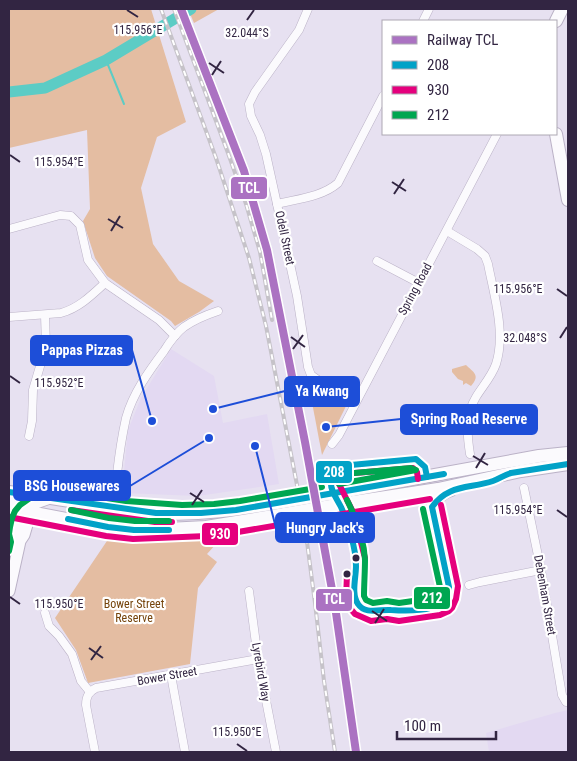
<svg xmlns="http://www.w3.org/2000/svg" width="577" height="761" font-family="'Roboto Condensed',sans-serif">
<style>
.built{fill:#e3d9f2}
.green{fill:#e4bda2}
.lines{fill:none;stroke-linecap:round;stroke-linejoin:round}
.stream{stroke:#5cccc5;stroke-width:2}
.river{stroke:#5cccc5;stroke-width:11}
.minor-casing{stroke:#bbb2c7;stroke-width:9}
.secondary-casing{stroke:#bbb2c7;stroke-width:13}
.primary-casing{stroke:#bbb2c7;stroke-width:14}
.minor{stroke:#fbfafd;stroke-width:8}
.secondary{stroke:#fbfafd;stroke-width:11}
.primary{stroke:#fbfafd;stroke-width:12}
.rail-casing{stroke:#c6c3c9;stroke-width:4}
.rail{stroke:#fff;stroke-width:2;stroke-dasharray:5.5;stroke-linecap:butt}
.primary-bridge-casing{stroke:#bbb2c7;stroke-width:14;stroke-linecap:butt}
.primary-bridge{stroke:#fbfafd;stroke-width:12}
.bus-1-casing{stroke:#fff;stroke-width:10}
.bus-2-casing{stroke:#fff;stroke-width:10}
.bus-3-casing{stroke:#fff;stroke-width:10}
.bus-1{stroke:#02a2c7;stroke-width:6}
.bus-2{stroke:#e5007d;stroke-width:6}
.bus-3{stroke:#00a651;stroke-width:6}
.rail-1-casing{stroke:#fff;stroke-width:11}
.rail-1{stroke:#ab72c2;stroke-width:8}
.ticks{fill:none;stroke:#322542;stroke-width:2}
.bus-dot{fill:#322542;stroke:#fff;stroke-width:2}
.labels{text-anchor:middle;stroke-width:4.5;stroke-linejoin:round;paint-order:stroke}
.street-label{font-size:12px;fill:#322542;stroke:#fff}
.park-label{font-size:12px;fill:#75440b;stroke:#fff}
.ticks-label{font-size:12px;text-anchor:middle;fill:#322542;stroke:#fff;stroke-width:4.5;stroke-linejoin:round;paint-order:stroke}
.leader{fill:none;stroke:#1d4ed8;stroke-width:2}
.callout-dot{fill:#1d4ed8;stroke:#fff;stroke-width:2}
.callout{fill:#1d4ed8;stroke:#1d4ed8;stroke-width:2}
.callout-label{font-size:14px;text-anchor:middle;font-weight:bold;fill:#fff}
.line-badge{stroke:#fff;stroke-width:2}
.badge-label{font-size:14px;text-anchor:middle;font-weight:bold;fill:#fff}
</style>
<rect width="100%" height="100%" fill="#e7e1f1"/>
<g class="built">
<path d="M171,349L214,376L223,423L267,414L279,484L198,496L122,493L128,430L141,398Z"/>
<path d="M568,710V752H489L486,733L555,713Z"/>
</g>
<g class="green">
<path d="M9,9H151L186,122L157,137L141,188L153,244L179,281L214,301L199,312L175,326L171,321L107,276L95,258L83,221L90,209L87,130L9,148Z"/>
<path d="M188,9H219L194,23Z"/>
<path d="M466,365C473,372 481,375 471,386L466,383L463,385V381L458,379L452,372V369Z"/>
<path d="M307,376L349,400L322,455Z"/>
<path d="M111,535L162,538L216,535V544L207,554L217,562L198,588L190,664L88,683L76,650L55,618Z"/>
</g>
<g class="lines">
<path class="stream" d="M106,60L124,104"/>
<path class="river" d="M9,92L45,88L106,60L191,9"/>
<g class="minor-casing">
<g id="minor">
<path d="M308,9L299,30L255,92L249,104L251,116L260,135L266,154L277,204L297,296L308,367L311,375L318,380L356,401"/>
<path d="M423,21L429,9"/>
<path d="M277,204C297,199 322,197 338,183L383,96"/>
<path d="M9,229L60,215L71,216L80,225L88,260L105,283L159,320L175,336"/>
<path d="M447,231L477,249L485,256L488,264C494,295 506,333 496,364C492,376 482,387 476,397C465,415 467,435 470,454"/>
<path d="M377,261L419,283"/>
<path d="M9,317L61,313C79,308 92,295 105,283"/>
<path d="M29,436L32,421L33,390L46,346L45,315"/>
<path d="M332,444L339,435L497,134"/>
<path d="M524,488L541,570L562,695L566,702H568"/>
<path d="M90,523C104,516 107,510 117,500L116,483"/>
<path d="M127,527C98,511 113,498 117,474C119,456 122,436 126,418C133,393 149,371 164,351C169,343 176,333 184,327C194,320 206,315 218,311"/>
<path d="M469,585L480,582L541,570"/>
<path d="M249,591L258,659L276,752"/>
<path d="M45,613L49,626L59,636L72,654L81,681L90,692"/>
<path d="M171,675L185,752"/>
<path d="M95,752L86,705C86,696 89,692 96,688L258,659"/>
</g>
</g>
<g class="secondary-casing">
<g id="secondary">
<path d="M9,497L19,499L22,501L25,504L29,518L24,535L20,541L9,591"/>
<path d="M18,535L21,516L36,503L50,498"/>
</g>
</g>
<g class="primary-casing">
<g id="primary">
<path d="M556,21L562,9"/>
<path d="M556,134L568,200"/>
<path d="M352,490L539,456L568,453"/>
<path d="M9,492C58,498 108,509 157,513C200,516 241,509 283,502"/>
<path d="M354,502L438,489L521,471L568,464"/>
<path d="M432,507C436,499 443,492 451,490"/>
<path d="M9,508L108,527L148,530L206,527L285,514"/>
</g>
</g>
<use href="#minor" class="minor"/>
<use href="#secondary" class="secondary"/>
<use href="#primary" class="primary"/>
<g class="rail-casing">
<g id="rail">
<path d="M161,9L216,158L249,258L266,326L297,485L307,542L315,603L324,681L335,752"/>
<path d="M174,9L228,153L246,204L260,252L272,320"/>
</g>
</g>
<use href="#rail" class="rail"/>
<g class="primary-bridge-casing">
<g id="primary-bridge">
<path d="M283,502L352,490"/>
<path d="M285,514L354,502"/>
</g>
</g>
<use href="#primary-bridge" class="primary-bridge"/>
<g class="bus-1-casing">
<g id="bus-1">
<path d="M427,477L425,467L416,459L340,466C335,470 331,475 331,482C330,490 337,499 341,507C345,516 349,526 351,536C354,546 356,556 356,566C356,578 351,594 358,604C365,615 380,609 391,610C406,611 435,612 446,600L449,587L432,507C448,484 469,489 493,481C499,479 504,475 511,473L568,464"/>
<path d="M9,492L156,513H201L236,510L444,474"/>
<path d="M68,519L108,527L134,530H169"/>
</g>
</g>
<g class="bus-2-casing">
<g id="bus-2">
<path d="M71,510L155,522H172"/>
<path d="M9,517L106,536L133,539L207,536L238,532L430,499"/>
<path d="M365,558L353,512L339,484L340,479L343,474L413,468L417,472L418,479"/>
<path d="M347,574L346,599L349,607L355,614L371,621L387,619L399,621L440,615L449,611L452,608L456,599L458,586L441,505"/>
</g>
</g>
<g class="bus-3-casing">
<g id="bus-3">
<path d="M411,468L416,470L339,484L340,479L343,474Z"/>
<path d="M347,500C356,518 364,540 365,560C365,572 364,584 364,596L366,600L373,603L387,601L399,603L434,598L439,596L440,587L423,509"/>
<path d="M71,510L109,518L135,521H169"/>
<path d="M9,551L11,542L9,534L10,527L12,518L15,511L20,505L30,498L48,489L126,501L182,505L214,504L240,501L322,487"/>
</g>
</g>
<use href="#bus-1" class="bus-1"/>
<use href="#bus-2" class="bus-2"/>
<use href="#bus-3" class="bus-3"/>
<g class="rail-1-casing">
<path id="rail-1" d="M181,9L244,171L267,250L305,442L335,606L356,752"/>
</g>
<use href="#rail-1" class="rail-1"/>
</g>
<path class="ticks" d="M127,10L138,17M247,20L254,10M209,63L224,73M212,75L221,61M10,155L20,162M392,182L406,191M394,194L404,179M108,219L123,228M111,231L120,216M557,289L567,296M291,337L305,347M560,338L567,327M293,349L303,335M10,376L20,383M473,456L488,465M476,468L485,453M190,493L204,502M192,505L202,490M557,510L567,517M10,597L20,604M372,611L387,621M375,623L384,609M89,648L103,658M91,660L101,646M237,744L247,751"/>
<g class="bus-dot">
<circle cx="356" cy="558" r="4.5"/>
<circle cx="347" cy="574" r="4.5"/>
</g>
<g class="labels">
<g class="street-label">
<text transform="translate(285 238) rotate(78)" y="4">Odell Street</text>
<text transform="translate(415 289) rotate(-62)" y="4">Spring Road</text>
<text transform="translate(545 595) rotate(80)" y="4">Debenham Street</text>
<text transform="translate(261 672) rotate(80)" y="4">Lyrebird Way</text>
<text transform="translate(167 676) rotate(-10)" y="4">Bower Street</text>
</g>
<g class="park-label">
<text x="134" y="608">Bower Street<tspan x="134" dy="14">Reserve</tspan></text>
</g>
</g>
<g class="ticks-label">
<text x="138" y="34">115.956°E</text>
<text x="247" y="37">32.044°S</text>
<text x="59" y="166">115.954°E</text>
<text x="518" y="293">115.956°E</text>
<text x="525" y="342">32.048°S</text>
<text x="59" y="387">115.952°E</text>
<text x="518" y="514">115.954°E</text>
<text x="59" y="608">115.950°E</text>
<text x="237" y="736">115.950°E</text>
</g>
<path class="leader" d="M152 421L132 350M213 409L285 391M326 427L401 419M209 438L130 486M255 446L276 528"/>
<g class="callout-dot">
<circle cx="152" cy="421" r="5"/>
<circle cx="213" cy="409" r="5"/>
<circle cx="326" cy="427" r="5"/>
<circle cx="209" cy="438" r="5"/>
<circle cx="255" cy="446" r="5"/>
</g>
<g class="callout">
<rect x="31" y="336" width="101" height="29" rx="5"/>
<rect x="285" y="377" width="74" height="29" rx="5"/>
<rect x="401" y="405" width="136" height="29" rx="5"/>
<rect x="14" y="471" width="116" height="29" rx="5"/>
<rect x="276" y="513" width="98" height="29" rx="5"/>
</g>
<g class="callout-label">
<text x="82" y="355">Pappas Pizzas</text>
<text x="322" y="396">Ya Kwang</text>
<text x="469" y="424">Spring Road Reserve</text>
<text x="72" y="491">BSG Housewares</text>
<text x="325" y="533">Hungry Jack's</text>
</g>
<g class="line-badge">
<rect x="230" y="176" width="38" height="24" rx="5" fill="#ab72c2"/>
<rect x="315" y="460" width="38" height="24" rx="5" fill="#02a2c7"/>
<rect x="201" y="522" width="38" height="24" rx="5" fill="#e5007d"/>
<rect x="413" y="586" width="38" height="24" rx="5" fill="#00a651"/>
<rect x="315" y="588" width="38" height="24" rx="5" fill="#ab72c2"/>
</g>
<g class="badge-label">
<text x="249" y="193">TCL</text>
<text x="334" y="477">208</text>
<text x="220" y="539">930</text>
<text x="432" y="603">212</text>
<text x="334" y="604">TCL</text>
</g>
<rect width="577" height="761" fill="none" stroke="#322542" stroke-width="20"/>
<rect x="382" y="20" width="175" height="115" fill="#ffffff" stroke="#ada8b3"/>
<rect x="392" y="36" width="25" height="8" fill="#ab72c2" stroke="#ada8b3"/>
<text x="427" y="45" font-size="15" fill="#322542">Railway TCL</text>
<rect x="392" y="61" width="25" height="8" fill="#02a2c7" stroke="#ada8b3"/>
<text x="427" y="70" font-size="15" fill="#322542">208</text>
<rect x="392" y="86" width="25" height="8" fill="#e5007d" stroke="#ada8b3"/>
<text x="427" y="95" font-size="15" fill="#322542">930</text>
<rect x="392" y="111" width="25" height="8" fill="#00a651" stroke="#ada8b3"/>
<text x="427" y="120" font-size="15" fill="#322542">212</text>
<path d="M397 731v8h99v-8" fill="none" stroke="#322542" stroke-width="2.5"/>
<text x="404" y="731" font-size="15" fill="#322542" stroke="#ffffff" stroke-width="4" paint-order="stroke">100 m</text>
</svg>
